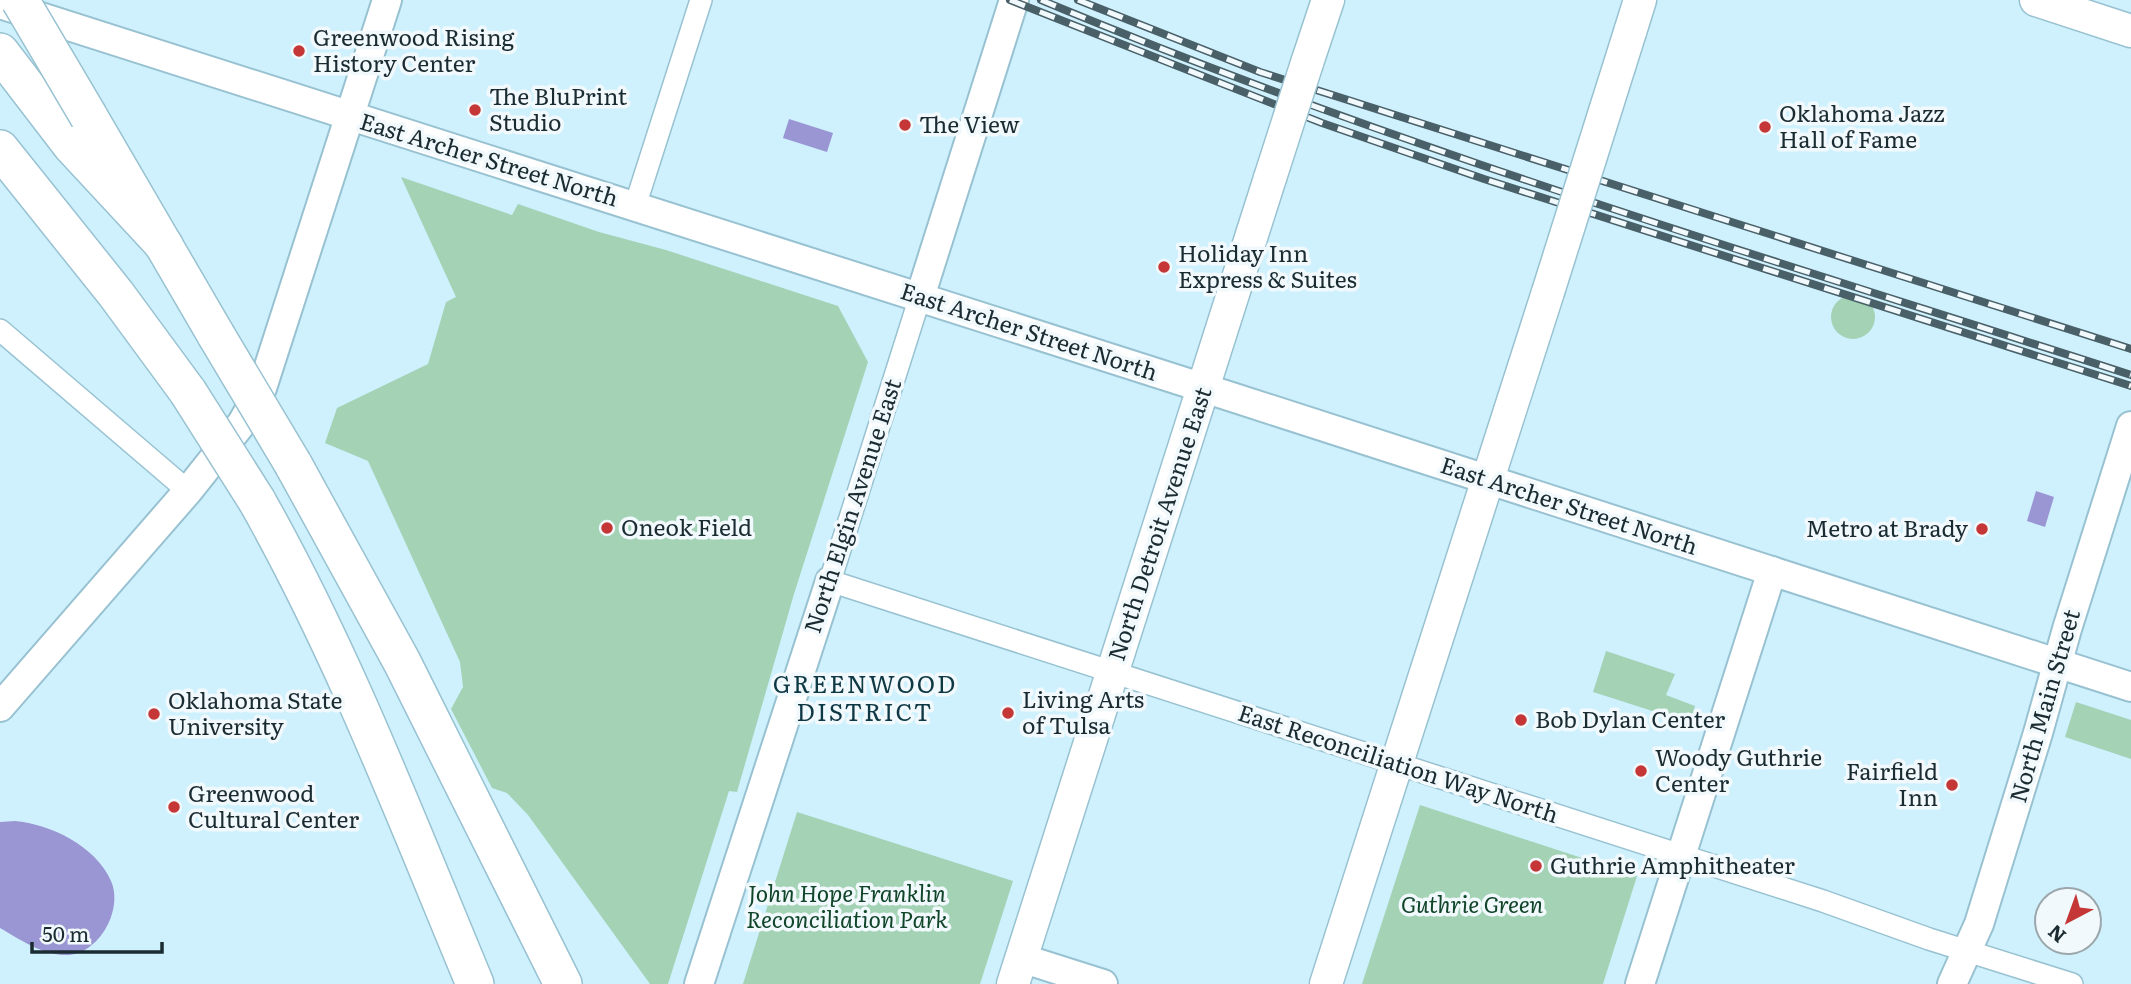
<svg xmlns="http://www.w3.org/2000/svg" width="2131" height="984" font-family="Literata,serif">
<style>
.green{fill:#a3d2b5}
.water{fill:#9a95d3}
.lines{fill:none;stroke-linecap:round;stroke-linejoin:round}
.street-casing{stroke:#98c2d1;stroke-width:24}
.secondary-casing{stroke:#98c2d1;stroke-width:32}
.primary-casing{stroke:#98c2d1;stroke-width:35}
.highway-casing{stroke:#98c2d1;stroke-width:40}
.street{stroke:#fff;stroke-width:21}
.secondary{stroke:#fff;stroke-width:28}
.primary{stroke:#fff;stroke-width:32}
.highway{stroke:#fff;stroke-width:37}
.rail-casing{stroke:#4a6068;stroke-width:8}
.rail{stroke:#f1f9fc;stroke-width:5;stroke-dasharray:16;stroke-linecap:butt}
.primary-bridge-casing{stroke:#98c2d1;stroke-width:35;stroke-linecap:butt}
.highway-bridge-casing{stroke:#98c2d1;stroke-width:40;stroke-linecap:butt}
.primary-bridge{stroke:#fff;stroke-width:32}
.highway-bridge{stroke:#fff;stroke-width:37}
.poi-dot{fill:#c53636;stroke:#f1f9fc;stroke-width:2.5}
.labels{text-anchor:middle;stroke-width:7;stroke-linejoin:round;paint-order:stroke}
.poi-label{font-size:23px;fill:#1a2b31;stroke:#f1f9fc;text-anchor:start}
.street-label{font-size:23px;fill:#1a2b31;stroke:#f1f9fc}
.park-label{font-size:23px;font-style:italic;fill:#10452a;stroke:#f1f9fc}
.neighbourhood-label{font-size:24px;letter-spacing:2px;fill:#0e3844;stroke:#f1f9fc}
</style>
<rect width="100%" height="100%" fill="#cff1fe"/>
<g class="green">
<path d="M401,177L512,215L518,204L599,232L666,250L838,306L868,362L794,594L737,792L729,791L668,984H650L528,815L507,793L492,788L451,709L463,687L460,662L368,461L325,443L337,408L428,364L446,302L456,297Z"/>
<circle cx="1853" cy="317" r="22"/>
<path d="M1606,651L1675,674L1666,695L1695,706L1690,723L1593,692Z"/>
<path d="M2076,702L2131,720V759L2065,737Z"/>
<path d="M1420,805L1637,876L1603,984H1362Z"/>
<path d="M797,812L1013,881L980,984H743Z"/>
</g>
<g class="water">
<path d="M789,119L833,133L827,152L783,138Z"/>
<path d="M2036,491L2054,497L2045,527L2027,521Z"/>
<path d="M15,821C50,824 96,846 111,881C124,910 98,957 64,955C41,954 19,939 0,928V822Z"/>
</g>
<g class="lines">
<g class="street-casing">
<g id="street">
<path d="M635,206L701,0"/>
<path d="M920,297L830,581L1823,901L1929,939L2072,984"/>
<path d="M0,330L188,491"/>
</g>
</g>
<g class="secondary-casing">
<g id="secondary">
<path d="M0,4L1238,399L2131,687"/>
<path d="M920,297L1014,0"/>
<path d="M0,707L188,491L242,423L262,388L387,0"/>
<path d="M1021,958L1103,984"/>
<path d="M699,984L830,581"/>
<path d="M1640,984L1772,571"/>
<path d="M1952,984L1979,924L2038,733L2067,629L2131,426"/>
</g>
</g>
<g class="primary-casing">
<g id="primary">
<path d="M2036,0L2131,31"/>
<path d="M1630,32L1640,0"/>
<path d="M1307,63L1328,0"/>
<path d="M1013,984L1270,178"/>
<path d="M1326,984L1548,292"/>
</g>
</g>
<g class="highway-casing">
<g id="highway">
<path d="M0,52L72,146L164,245"/>
<path d="M89,117L216,335"/>
<path d="M0,149L116,294L188,392"/>
<path d="M293,464L402,662L563,984"/>
<path d="M257,501C344,655 407,821 475,984"/>
</g>
</g>
<use href="#street" class="street"/>
<use href="#secondary" class="secondary"/>
<use href="#primary" class="primary"/>
<use href="#highway" class="highway"/>
<g class="rail-casing">
<g id="rail">
<path d="M1010,0L1322,123L1484,179L2131,386"/>
<path d="M1041,0C1396,148 1765,257 2131,375"/>
<path d="M1078,0L1260,72L2131,349"/>
</g>
</g>
<use href="#rail" class="rail"/>
<g class="primary-bridge-casing">
<g id="primary-bridge">
<path d="M1270,178L1307,63"/>
<path d="M1548,292L1630,32"/>
</g>
</g>
<g class="highway-bridge-casing">
<g id="highway-bridge">
<path d="M20,0L89,117"/>
<path d="M216,335L293,464"/>
<path d="M188,392L257,501"/>
</g>
</g>
<use href="#primary-bridge" class="primary-bridge"/>
<use href="#highway-bridge" class="highway-bridge"/>
</g>
<g class="poi-dot">
<circle cx="299" cy="51" r="7"/>
<circle cx="475" cy="110" r="7"/>
<circle cx="905" cy="125" r="7"/>
<circle cx="1765" cy="127" r="7"/>
<circle cx="1164" cy="267" r="7"/>
<circle cx="607" cy="528" r="7"/>
<circle cx="1982" cy="529" r="7"/>
<circle cx="1008" cy="713" r="7"/>
<circle cx="154" cy="714" r="7"/>
<circle cx="1521" cy="720" r="7"/>
<circle cx="1641" cy="771" r="7"/>
<circle cx="1952" cy="785" r="7"/>
<circle cx="174" cy="807" r="7"/>
<circle cx="1536" cy="866" r="7"/>
</g>
<g class="labels">
<g class="poi-label">
<text x="313" y="46">Greenwood Rising<tspan x="313" dy="26">History Center</tspan></text>
<text x="489" y="105">The BluPrint<tspan x="489" dy="26">Studio</tspan></text>
<text x="1779" y="122">Oklahoma Jazz<tspan x="1779" dy="26">Hall of Fame</tspan></text>
<text x="919" y="133">The View</text>
<text x="1178" y="262">Holiday Inn<tspan x="1178" dy="26">Express &amp; Suites</tspan></text>
<text x="621" y="536">Oneok Field</text>
<text x="1968" y="537" text-anchor="end">Metro at Brady</text>
<text x="1022" y="708">Living Arts<tspan x="1022" dy="26">of Tulsa</tspan></text>
<text x="168" y="709">Oklahoma State<tspan x="168" dy="26">University</tspan></text>
<text x="1535" y="728">Bob Dylan Center</text>
<text x="1655" y="766">Woody Guthrie<tspan x="1655" dy="26">Center</tspan></text>
<text x="1938" y="780" text-anchor="end">Fairfield<tspan x="1938" dy="26">Inn</tspan></text>
<text x="188" y="802">Greenwood<tspan x="188" dy="26">Cultural Center</tspan></text>
<text x="1550" y="874">Guthrie Amphitheater</text>
</g>
<g class="street-label">
<text transform="translate(489 160) rotate(17)" y="8">East Archer Street North</text>
<text transform="translate(1029 332) rotate(18)" y="8">East Archer Street North</text>
<text transform="translate(853 506) rotate(-72)" y="8">North Elgin Avenue East</text>
<text transform="translate(1569 506) rotate(18)" y="8">East Archer Street North</text>
<text transform="translate(1160 524) rotate(-72)" y="8">North Detroit Avenue East</text>
<text transform="translate(2045 706) rotate(-74)" y="8">North Main Street</text>
<text transform="translate(1398 764) rotate(18)" y="8">East Reconciliation Way North</text>
</g>
<g class="park-label">
<text x="847" y="902">John Hope Franklin<tspan x="847" dy="26">Reconciliation Park</tspan></text>
<text x="1472" y="913">Guthrie Green</text>
</g>
<g class="neighbourhood-label">
<text x="865" y="693">GREENWOOD<tspan x="865" dy="28">DISTRICT</tspan></text>
</g>
</g>
<g transform="translate(2068 921) rotate(221)"><circle r="33" fill="#f1f9fc" stroke="#9ba7ab" stroke-width="2"/>
<path d="M0-5L12 26L0 18L-12 26Z" fill="#c53636"/>
<text y="-10" font-size="19" font-weight="bold" text-anchor="middle" fill="#1a2b31">N</text>
</g>
<path d="M32 942v10h130v-10" fill="none" stroke="#1a2b31" stroke-width="3.5"/>
<text x="42" y="942" font-size="21" fill="#1a2b31" stroke="#f1f9fc" stroke-width="5" paint-order="stroke">50 m</text>
</svg>
